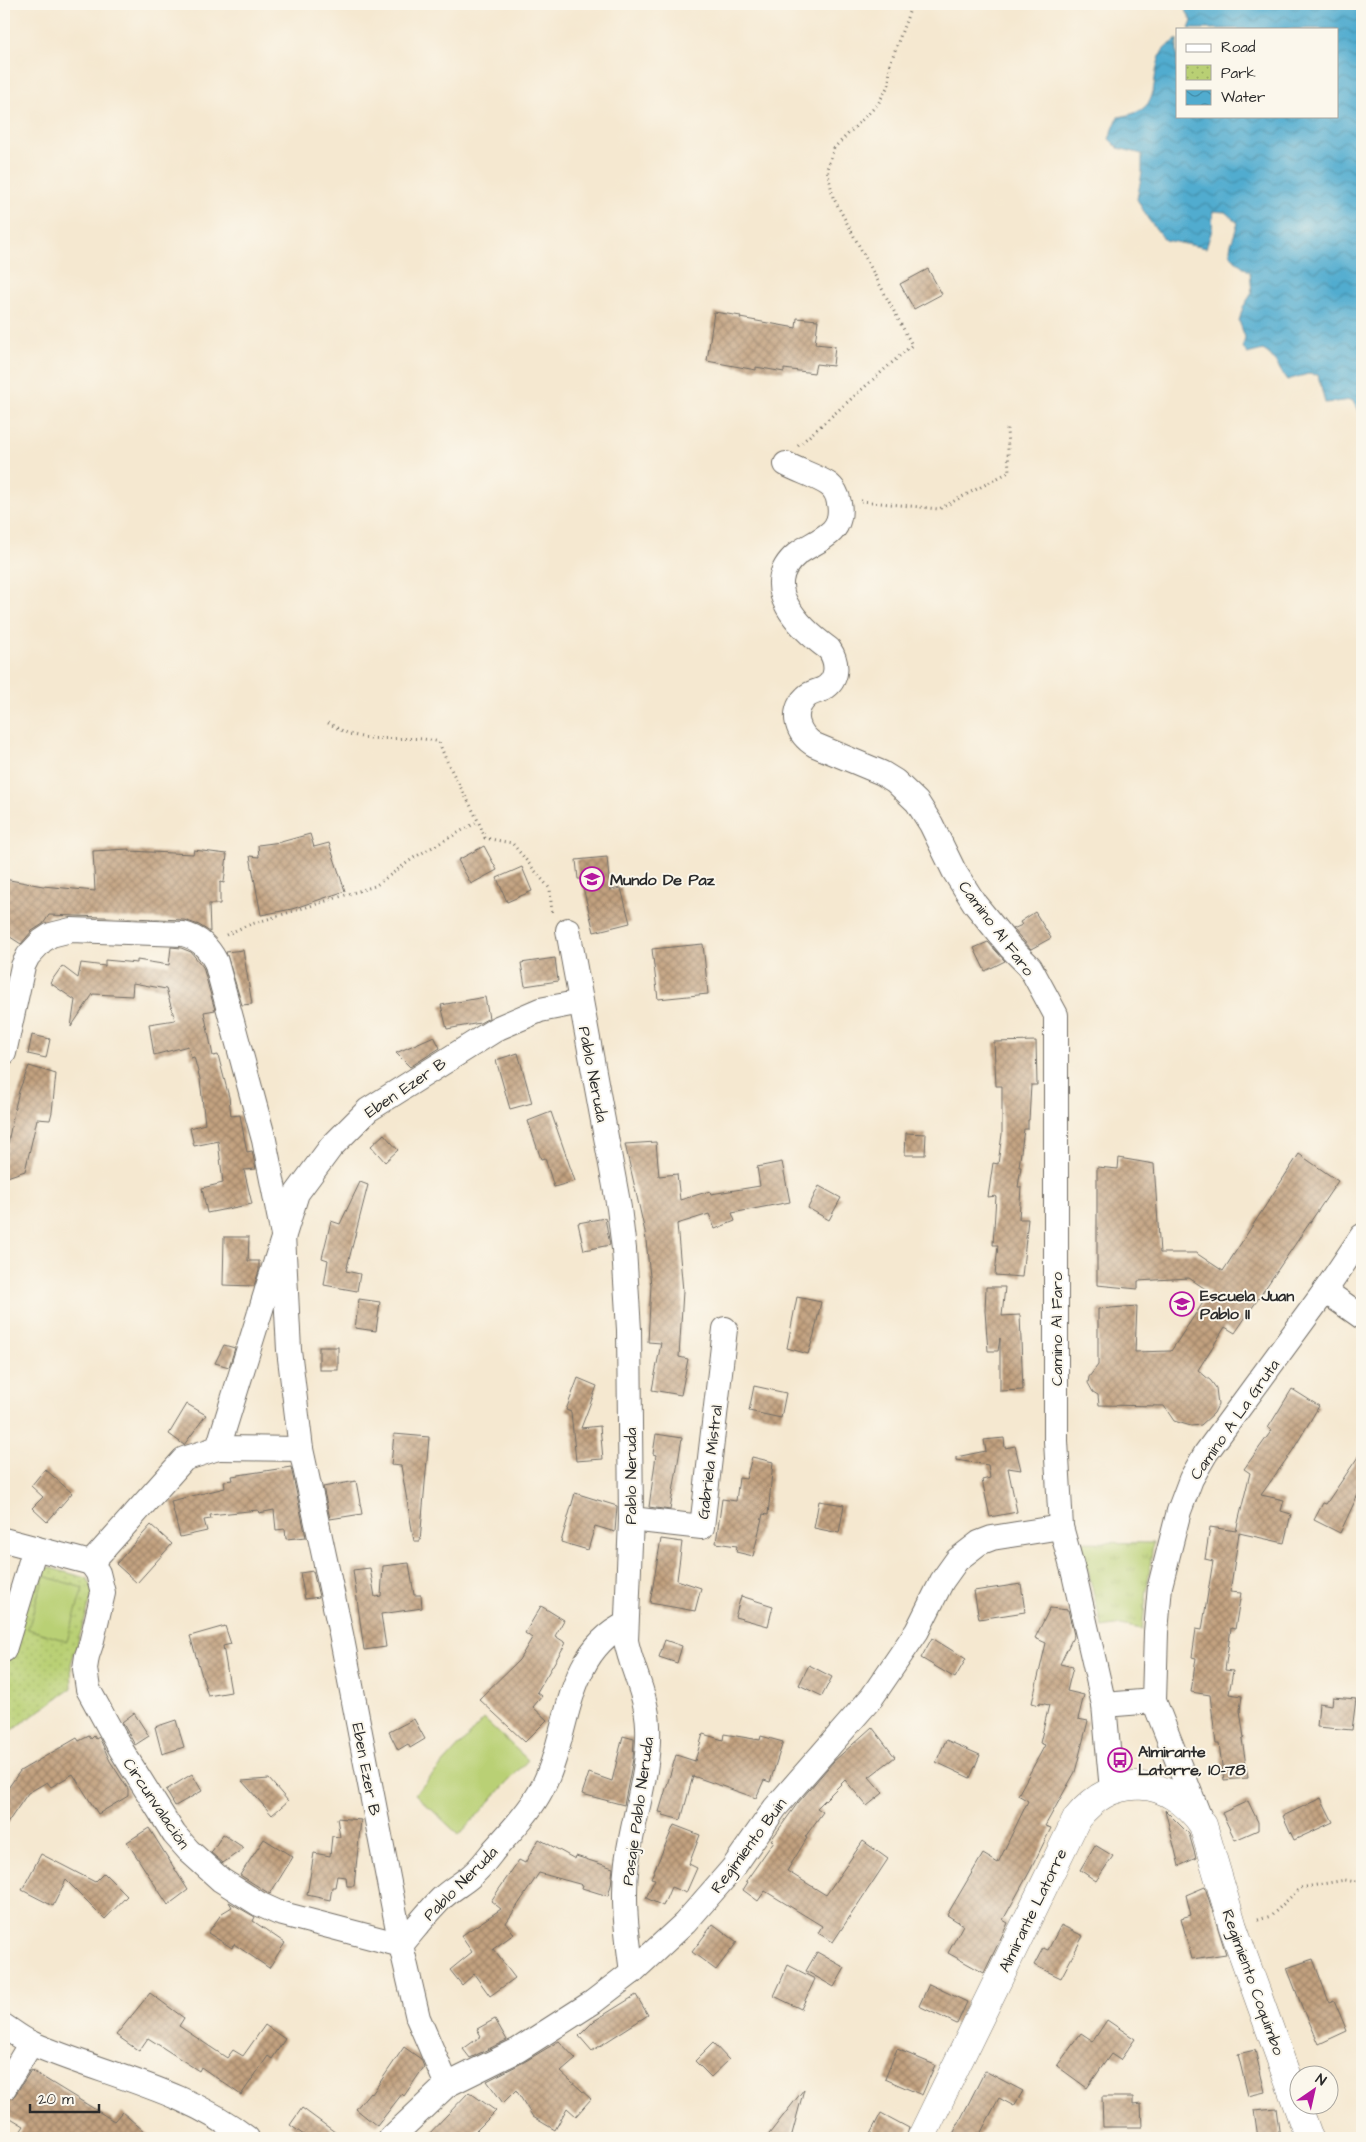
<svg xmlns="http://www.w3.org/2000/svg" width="1366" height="2142" font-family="'Architects Daughter',sans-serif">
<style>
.grass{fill:url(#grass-tufts);stroke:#727e50}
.park{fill:url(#park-dots);stroke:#727e50}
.pitch{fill:#b9d074;stroke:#727e50}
.water{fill:url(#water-waves);stroke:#3e6c7d}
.building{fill:url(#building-cross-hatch)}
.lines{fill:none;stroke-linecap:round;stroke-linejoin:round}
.street-casing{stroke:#726d65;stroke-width:26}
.secondary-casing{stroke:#726d65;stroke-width:29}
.path{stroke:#726d65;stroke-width:3;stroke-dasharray:1 4;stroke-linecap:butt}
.street{stroke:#fff;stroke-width:24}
.secondary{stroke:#fff;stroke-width:28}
.labels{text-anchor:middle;stroke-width:4;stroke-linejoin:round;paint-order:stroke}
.poi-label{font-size:16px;font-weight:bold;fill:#2b2b2b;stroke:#fbf7ec;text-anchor:start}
.street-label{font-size:16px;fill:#2b2b2b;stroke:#fbf7ec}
</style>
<defs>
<pattern id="grass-tufts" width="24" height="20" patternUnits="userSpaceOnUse" patternTransform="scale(1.25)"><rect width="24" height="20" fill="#b9d074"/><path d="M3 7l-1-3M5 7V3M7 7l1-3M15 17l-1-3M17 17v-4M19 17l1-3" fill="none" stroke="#9fb365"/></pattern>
<pattern id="park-dots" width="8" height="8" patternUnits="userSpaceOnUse" patternTransform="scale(1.25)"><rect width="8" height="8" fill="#b9d074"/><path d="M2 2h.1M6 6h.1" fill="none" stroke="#9fb365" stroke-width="1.8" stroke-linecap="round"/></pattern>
<pattern id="water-waves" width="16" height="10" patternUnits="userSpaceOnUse" patternTransform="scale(1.25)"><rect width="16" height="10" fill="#51accf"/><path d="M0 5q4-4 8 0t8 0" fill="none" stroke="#438ca8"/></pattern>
<pattern id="building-cross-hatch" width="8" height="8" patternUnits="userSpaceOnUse" patternTransform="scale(1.25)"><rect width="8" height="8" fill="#c3a280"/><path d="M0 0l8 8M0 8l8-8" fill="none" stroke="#9f8469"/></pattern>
</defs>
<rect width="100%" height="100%" fill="#fbf7ec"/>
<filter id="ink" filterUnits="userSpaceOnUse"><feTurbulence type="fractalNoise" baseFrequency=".02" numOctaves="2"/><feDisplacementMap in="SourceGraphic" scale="10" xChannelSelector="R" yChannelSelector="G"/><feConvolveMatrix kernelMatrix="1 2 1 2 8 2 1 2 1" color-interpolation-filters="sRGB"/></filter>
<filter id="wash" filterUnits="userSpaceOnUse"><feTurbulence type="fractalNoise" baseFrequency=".0096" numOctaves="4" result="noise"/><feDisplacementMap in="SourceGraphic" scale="20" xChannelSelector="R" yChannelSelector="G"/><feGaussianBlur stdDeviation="1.12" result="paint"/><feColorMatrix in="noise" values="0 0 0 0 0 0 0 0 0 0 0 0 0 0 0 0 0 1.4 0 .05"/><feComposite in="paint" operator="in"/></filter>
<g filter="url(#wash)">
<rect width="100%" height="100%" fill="#f5e8d0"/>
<path class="grass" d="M1081,1542L1153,1543L1142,1629L1121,1625L1102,1628Z"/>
<path class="park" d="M36,1564L87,1578L94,1590L71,1664L72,1688L4,1736V1668Z"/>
<g class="pitch">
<path d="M44,1576L83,1588L67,1641L28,1629Z"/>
<path d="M484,1719L528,1760L459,1835L415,1794Z"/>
</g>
<path class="water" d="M1182,4H1362V425L1361,415L1352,400L1325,403L1318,375L1308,374L1287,380C1278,369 1276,357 1263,350L1247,354L1243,347L1245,337L1239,321L1243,307L1252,293L1250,272C1222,251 1229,254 1238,223L1225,212L1213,211L1212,230L1206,248L1165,240L1148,219L1137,199L1142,173V154L1118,148L1109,139L1118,117C1166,110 1147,84 1162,52C1164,47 1173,43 1177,39V116H1337V29H1189L1192,21Z"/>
<g id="blocks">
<g class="building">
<path d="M928,269L942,294L914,309L900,284Z"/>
<path d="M714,312L741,316L740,318L796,328L797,318L818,320L815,344L835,346L833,366L816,364L814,373L784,369V372L756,367V370L707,361Z"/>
<path d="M310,834L314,847L329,843L345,891L292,909L261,915L250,856L259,857L258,845L281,842Z"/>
<path d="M484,846L497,870L471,884L458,860Z"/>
<path d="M129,849V851L193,854L194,850L227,854L224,883L220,882V904H209L210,932L199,925L184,920L49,915L43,924L32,931L21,944L4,933V879L43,886L95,891L93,851Z"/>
<path d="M607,857L610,890L621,888L630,923L594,932L581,879H578L576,860Z"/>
<path d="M522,867L532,891L507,902L497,878Z"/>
<path d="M1035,912L1051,938L1031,949L1013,929L1022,925L1020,922Z"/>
<path d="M988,942L1005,961L985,971L974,948Z"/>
<path d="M703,944L708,994L658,999L652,949Z"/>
<path d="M171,947L181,948L191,952L203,967L215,1010L204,1012L213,1056L218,1055L229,1097L231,1116L240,1115L247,1152L252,1151L256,1169L244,1170L252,1204L207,1213L202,1188L223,1183L218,1141L194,1146L190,1128L205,1124L200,1079L194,1057L191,1058L188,1046L154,1055L149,1024L175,1020L166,989L133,983L132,996L93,994L71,1027L75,1000L50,983L62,966L78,978L81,963L105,966V960L137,963V960L169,965Z"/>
<path d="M243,950L252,1004L242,1005L226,952Z"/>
<path d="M555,958L558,981L525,986L521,963Z"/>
<path d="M485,997L489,1018L480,1023L447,1029L441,1005Z"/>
<path d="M32,1035L50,1039L46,1058L28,1054Z"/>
<path d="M434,1036L440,1048L410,1067L396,1053Z"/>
<path d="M1036,1041L1037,1085H1031L1029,1120H1028V1129H1024L1019,1167H1021L1018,1187H1021L1019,1219H1028L1022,1277L995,1275L998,1245H993L996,1196L988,1197L993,1163L998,1164L1002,1134V1086H996L994,1042Z"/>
<path d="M518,1053L532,1103L510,1109L496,1060Z"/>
<path d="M29,1066L56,1074L52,1112L50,1120L37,1119L25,1171L4,1178V1163L14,1112L19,1091Z"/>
<path d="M551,1112L575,1181L554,1187L545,1158L541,1159L528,1121Z"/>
<path d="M906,1133L926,1134L925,1155H905Z"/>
<path d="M384,1134L398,1150L385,1162L371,1146Z"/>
<path d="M656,1142L659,1176L677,1174L680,1200L710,1191L711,1194L760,1186L757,1167L782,1162L790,1202L732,1213L735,1221L715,1229L709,1214L677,1224L683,1291L679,1357L688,1359L681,1395L652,1390L661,1343L648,1342L651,1285L645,1232L625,1144Z"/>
<path d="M1299,1154L1338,1181L1235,1333L1225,1327L1198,1370L1211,1381L1216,1388L1218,1405L1214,1413L1201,1425L1191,1426L1174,1421L1164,1406L1099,1405L1098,1395L1093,1392L1088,1383L1089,1377L1098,1365V1309L1137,1306L1135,1352L1171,1351L1210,1292L1189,1278L1138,1281V1289L1097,1285V1167L1118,1169L1119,1158L1154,1164L1160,1253H1196L1223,1271Z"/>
<path d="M360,1182L368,1185L346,1271L360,1274L357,1291L324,1285L328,1260L322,1258L331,1221L340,1224Z"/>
<path d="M819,1186L841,1198L829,1220L808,1208Z"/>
<path d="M605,1218L610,1245L584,1250L578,1223Z"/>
<path d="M224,1237H249L248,1261H259V1271L254,1286L223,1285Z"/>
<path d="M986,1287H1005L1002,1316L1020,1315L1023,1390L1000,1391V1338L998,1351H988L985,1311Z"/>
<path d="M797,1297L821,1302L814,1335L808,1354L787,1348Z"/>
<path d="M359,1299L380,1302L376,1331L355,1328Z"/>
<path d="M224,1345L235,1348L229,1367L215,1363Z"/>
<rect x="319" y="1347" width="19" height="23"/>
<path d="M578,1378L597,1386L581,1428L600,1426L603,1459L576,1461L571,1412L566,1410Z"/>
<path d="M754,1386L786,1393L781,1418L749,1411Z"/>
<path d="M1292,1389L1319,1406L1293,1450L1261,1495L1284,1500L1281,1511L1291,1514L1284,1543L1239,1533L1230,1592L1241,1593L1235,1629L1231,1628L1225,1670L1233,1671L1229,1694L1242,1696L1240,1710L1244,1738L1242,1739L1248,1778L1224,1780L1219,1744H1216L1210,1695L1191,1692L1196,1658L1192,1657L1196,1629L1202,1630L1213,1561L1205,1559L1210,1527L1236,1531L1250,1473L1244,1469L1272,1430L1268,1428Z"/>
<path d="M187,1404L206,1415L184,1445L169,1434Z"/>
<path d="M394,1434L429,1437L420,1541H414L401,1466L391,1465Z"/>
<path d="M656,1434L682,1438L670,1510L649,1507L656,1455L653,1454Z"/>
<path d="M1004,1438L1005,1448L1015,1446L1021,1470L1008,1468L1017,1512L990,1517L982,1480L990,1478L988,1465L956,1460V1457L986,1451L984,1440Z"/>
<path d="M1362,1451V1486L1340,1533L1314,1520L1323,1503L1326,1504Z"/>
<path d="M752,1457L773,1462L768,1515L763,1514L753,1556L736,1552L737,1546L716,1543L722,1499L736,1501L739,1478L746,1479Z"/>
<path d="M291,1467L306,1537L286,1539L285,1529L276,1530L274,1510L259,1513L258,1510L210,1515L211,1519L204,1520L207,1531L180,1537L171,1501L225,1488L224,1481L233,1480L232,1476Z"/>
<path d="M45,1469L72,1493L47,1522L32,1508L43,1497L31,1486Z"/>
<path d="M356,1481L362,1514L330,1519L323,1487Z"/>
<path d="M575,1493L617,1506L615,1532L595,1526L588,1550L561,1542Z"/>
<path d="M819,1501L844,1505L839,1533L814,1528Z"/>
<path d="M151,1525L172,1544L137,1583L116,1564Z"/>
<path d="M661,1539L682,1542L677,1580L701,1588L695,1611L650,1603Z"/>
<path d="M409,1563L414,1595H421L422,1608L381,1614L386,1647L364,1650L353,1570L370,1568L375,1597L381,1596L383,1566Z"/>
<path d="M313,1571L319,1597L305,1599L300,1573Z"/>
<path d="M1021,1584L1025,1612L979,1619L974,1591Z"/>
<path d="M741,1596L773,1606L768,1626L735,1617Z"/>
<path d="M541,1606L564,1620L555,1636L566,1643L537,1692L542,1696L533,1707L547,1720L525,1742L479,1699L519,1660L532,1638L525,1633Z"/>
<path d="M1050,1608L1068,1610L1074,1635L1060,1664L1073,1667L1067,1691L1084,1695L1078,1719L1088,1721L1075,1772L1045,1826L1051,1828L1030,1871L1003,1920L1008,1923L984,1973L948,1953L963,1925L947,1915L983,1854L998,1863L1028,1801L1018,1795L1045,1745L1040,1743L1049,1705L1040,1703L1039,1705L1032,1703L1046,1643L1035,1638Z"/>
<path d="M225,1626L231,1644L223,1646L231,1692L208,1696L190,1636Z"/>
<path d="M932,1638L966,1659L955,1678L921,1658Z"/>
<path d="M665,1640L682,1646L677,1663L659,1657Z"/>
<path d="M809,1665L832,1677L822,1696L799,1685Z"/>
<path d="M1333,1697L1356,1699L1352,1730L1317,1727L1319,1703L1332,1705Z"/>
<path d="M134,1713L149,1736L135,1745L122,1722Z"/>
<path d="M414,1719L425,1739L410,1748L408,1744L398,1750L389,1732Z"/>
<path d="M176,1720L184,1747L162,1754L155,1727Z"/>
<path d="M872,1727L895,1757L869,1777L883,1793L867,1806L845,1780L817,1808L823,1812L805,1837L807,1838L787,1871L826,1895L863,1841L888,1859L833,1942L818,1933L822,1926L765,1891L758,1901L743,1890L748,1882L746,1881L774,1841L771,1840L797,1804L833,1762Z"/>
<path d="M703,1734L723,1740L724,1734L760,1740L761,1736L783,1742L770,1782L764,1780L756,1798L693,1776L681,1820L663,1815L664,1813L659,1812L676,1755L695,1761Z"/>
<path d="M89,1736L91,1739L94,1736L96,1739L99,1737L110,1761L128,1789V1796L98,1814L73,1774L51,1787L47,1782L28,1793L4,1828V1794L20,1771L77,1738L79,1741Z"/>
<path d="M623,1736L634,1739L633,1759L624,1805L582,1794L589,1773L612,1781Z"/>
<path d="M946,1740L980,1755L970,1778L936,1762Z"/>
<path d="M192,1774L202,1791L175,1806L166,1790Z"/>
<path d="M269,1779L288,1801L272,1815L242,1781Z"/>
<path d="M1321,1798L1333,1822L1294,1840L1283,1816Z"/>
<path d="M1248,1801L1258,1822V1830L1235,1840L1222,1813Z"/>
<path d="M1165,1810L1189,1834L1196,1858L1179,1866Z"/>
<path d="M337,1818L361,1820L354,1886H347L346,1877L337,1876L335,1887H332L330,1900L307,1895L314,1853L330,1856L332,1836L340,1837Z"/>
<path d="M674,1825L700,1835L689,1864L697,1868L686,1893L671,1887L663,1906L646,1898L655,1879L651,1878Z"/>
<path d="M149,1828L188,1890L168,1905L127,1842Z"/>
<path d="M223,1834L244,1848L223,1863L211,1853Z"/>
<path d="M264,1839L293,1857L270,1894L240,1875Z"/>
<path d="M539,1839L575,1859L576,1856L613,1868L611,1885L608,1896L582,1888L583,1885L539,1873L506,1923L514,1934L493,1949L515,1978L490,1996L474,1974L462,1985L450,1970L472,1952L461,1936L501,1909L491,1901L519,1860L525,1863Z"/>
<path d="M1095,1845L1113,1856L1096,1881L1080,1870Z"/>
<path d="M41,1854L95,1882L104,1873L127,1896L105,1919L66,1880L53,1906L22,1890Z"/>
<path d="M1205,1887L1226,1954L1192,1959L1181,1918L1191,1915L1186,1895Z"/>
<path d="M229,1902L255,1917L253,1921L285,1943L269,1968L234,1944L232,1948L208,1933L222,1913L232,1907Z"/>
<path d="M713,1924L737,1942L716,1970L692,1952Z"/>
<path d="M1061,1925L1083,1936L1061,1978L1034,1965L1043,1948L1048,1950Z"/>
<path d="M817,1952L845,1968L834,1987L806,1971Z"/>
<path d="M1313,1959L1329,2002L1334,2000L1347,2031L1319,2044L1305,2012H1304L1287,1968Z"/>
<path d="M788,1965L815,1979L801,2009L774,1996Z"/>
<path d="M929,1984L967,2002L957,2024L919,2006Z"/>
<path d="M150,1993L184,2018L179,2026L227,2058L233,2050L243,2056L265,2025L285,2039L272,2059L268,2056L241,2095L201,2067L199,2071L148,2038L139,2051L116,2035Z"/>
<path d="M636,1995L648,2015L592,2051L579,2036L594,2021Z"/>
<path d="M495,2019L507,2040L470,2058L463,2049L481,2036L477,2029Z"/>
<path d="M1107,2020L1135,2039L1120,2060L1111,2054L1087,2088L1057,2066L1081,2033L1093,2041Z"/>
<path d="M559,2041L576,2059L561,2072L591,2099L576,2116L567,2108L555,2130L533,2117L516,2090L503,2103L487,2081L524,2062Z"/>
<path d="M713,2043L729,2060L711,2077L695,2061Z"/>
<path d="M404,2047L421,2059L424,2067L404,2096L402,2094L377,2126L356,2109L370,2092L372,2094Z"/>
<path d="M897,2049L935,2065L922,2095L885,2079Z"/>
<path d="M1255,2050L1265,2092L1248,2096L1238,2054Z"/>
<path d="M31,2070L114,2121L122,2112L152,2138H16L24,2126L4,2114V2102L10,2100L15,2095Z"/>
<path d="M985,2071L1023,2091L1014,2106L999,2098L978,2138H951Z"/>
<path d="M804,2089L791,2138H766Z"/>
<path d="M469,2092L496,2111L469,2138H425Z"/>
<path d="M1102,2097H1133V2105L1141,2104L1142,2127H1103Z"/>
<path d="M302,2108L343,2138H308L290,2125Z"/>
<path d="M1276,2108L1280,2138H1258L1254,2110Z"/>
<path d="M881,2113L909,2128L906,2138H868Z"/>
</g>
</g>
</g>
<g filter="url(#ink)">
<use href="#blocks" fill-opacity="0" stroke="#726d65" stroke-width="1"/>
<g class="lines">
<g class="street-casing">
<g id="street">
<path d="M786,464C799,471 816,476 828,484C834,488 838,496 839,503C841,513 839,524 832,531C822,541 807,546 797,554C757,587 801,629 829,649C838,662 839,680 823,689C817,692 811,692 806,697C789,713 798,735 815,745L882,773L895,781L917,802L931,824L954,871L975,904L1010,947L1030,967L1056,1015V1441L1061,1527L1074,1574L1104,1705L1112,1790"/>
<path d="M568,930L619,1208L624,1249L629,1330L631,1519L626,1641C632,1670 647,1696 648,1726C650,1772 633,1817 627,1862C622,1899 627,1935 632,1972"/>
<path d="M4,1053L23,966L28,956L42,941L51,935L71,930L183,934C199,938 208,947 216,962L264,1140L283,1235L289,1350L301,1449L341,1634L401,1945L418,2018L447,2085"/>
<path d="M1325,1291L1362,1317"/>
<path d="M218,1448L301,1449"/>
<path d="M631,1519L702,1527L725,1329"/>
<path d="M4,1540L91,1563"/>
<path d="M91,1563L98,1573L103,1593L91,1644L87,1656L85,1669L88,1689L122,1751L174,1834L189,1851L221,1880L259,1904L279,1913L401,1945C414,1930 427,1913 441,1899C450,1890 462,1884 471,1876C480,1869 487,1859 494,1850C510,1832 527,1815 539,1794C571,1740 561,1655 626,1624"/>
<path d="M91,1563L184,1459L218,1448L297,1193L331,1147L368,1110L498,1028L540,1010L581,1002"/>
<path d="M4,1650L35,1548"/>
<path d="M1104,1705L1154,1701"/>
<path d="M1201,1821L1154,1701L1156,1632L1160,1586L1179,1511L1191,1479L1206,1453L1325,1291L1362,1236"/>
<path d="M4,2026C13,2032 23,2040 33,2044C105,2075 185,2089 247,2138"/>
<path d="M4,2088L31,2043"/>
<path d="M391,2138L447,2085L518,2050L593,2002L632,1972L685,1923L733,1868L775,1808L872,1697L917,1631L942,1581L957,1560L979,1543L992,1538L1061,1527"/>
</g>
</g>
<g class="secondary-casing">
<path id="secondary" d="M921,2138L1077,1818C1114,1772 1170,1776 1203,1825L1233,1927L1309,2138"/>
</g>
<g class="path">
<path d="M798,446L912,345L833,197L827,169L834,148L878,104L889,84L890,64L912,4"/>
<path d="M861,501L939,509L1009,472L1007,428"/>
<path d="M328,723C336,727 345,733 353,735C381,743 411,734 439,742C451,776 473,804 485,838L512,843L550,889L552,915"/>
<path d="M226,935L245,926L375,886L415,857L479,821"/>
<path d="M1258,1920L1271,1916L1300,1888L1345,1880L1362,1883"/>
</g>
<use href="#street" class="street"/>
<use href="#secondary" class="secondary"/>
</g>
</g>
<defs>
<g id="school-ring" transform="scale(1.25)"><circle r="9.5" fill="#fbf7ec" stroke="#b5179e" stroke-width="1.5"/><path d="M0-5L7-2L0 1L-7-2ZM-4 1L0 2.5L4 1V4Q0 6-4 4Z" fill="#b5179e"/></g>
<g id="bus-ring" transform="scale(1.25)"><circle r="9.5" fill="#fbf7ec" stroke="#b5179e" stroke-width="1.5"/><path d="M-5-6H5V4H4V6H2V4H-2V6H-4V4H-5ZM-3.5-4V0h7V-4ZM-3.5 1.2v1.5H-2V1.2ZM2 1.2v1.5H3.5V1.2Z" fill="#b5179e"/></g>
</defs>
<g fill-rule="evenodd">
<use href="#school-ring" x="592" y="879"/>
<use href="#school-ring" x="1182" y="1304"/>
<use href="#bus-ring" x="1120" y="1760"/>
</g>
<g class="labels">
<g class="poi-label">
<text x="610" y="885">Mundo De Paz</text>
<text x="1200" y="1301">Escuela Juan<tspan x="1200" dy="18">Pablo II</tspan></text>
<text x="1138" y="1757">Almirante<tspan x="1138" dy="18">Latorre, 10-78</tspan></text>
</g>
<g class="street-label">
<text transform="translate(997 928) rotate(53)" y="6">Camino Al Faro</text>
<text transform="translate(594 1074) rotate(79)" y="6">Pablo Neruda</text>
<text transform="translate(405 1087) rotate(-34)" y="6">Eben Ezer B</text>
<text transform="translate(1056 1329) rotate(-90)" y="6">Camino Al Faro</text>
<text transform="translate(1234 1419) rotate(-55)" y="6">Camino A La Gruta</text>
<text transform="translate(709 1462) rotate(-83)" y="6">Gabriela Mistral</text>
<text transform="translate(630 1476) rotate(-90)" y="6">Pablo Neruda</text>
<text transform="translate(367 1769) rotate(79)" y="6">Eben Ezer B</text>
<text transform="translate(157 1803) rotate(56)" y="6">Circunvalación</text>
<text transform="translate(637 1811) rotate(-82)" y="6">Pasaje Pablo Neruda</text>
<text transform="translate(748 1845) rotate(-53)" y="6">Regimiento Buin</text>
<text transform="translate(460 1883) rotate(-45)" y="6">Pablo Neruda</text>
<text transform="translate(1032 1910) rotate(-64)" y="6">Almirante Latorre</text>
<text transform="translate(1254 1982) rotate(70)" y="6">Regimiento Coquimbo</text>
</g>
</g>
<rect width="1366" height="2142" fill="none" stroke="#fbf7ec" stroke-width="20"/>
<rect x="1176" y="28" width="162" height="90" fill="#fbf7ec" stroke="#a8a59f"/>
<rect x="1186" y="44" width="25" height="8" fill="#ffffff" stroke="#a8a59f"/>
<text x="1221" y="52" font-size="15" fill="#2b2b2b">Road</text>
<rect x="1186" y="65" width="25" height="15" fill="url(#park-dots)" stroke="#a8a59f"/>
<text x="1221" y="78" font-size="15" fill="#2b2b2b">Park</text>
<rect x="1186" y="90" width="25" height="15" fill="url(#water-waves)" stroke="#a8a59f"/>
<text x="1221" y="102" font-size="15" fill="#2b2b2b">Water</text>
<g transform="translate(1314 2090) rotate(34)"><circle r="24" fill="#fbf7ec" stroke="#a8a59f"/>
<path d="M0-4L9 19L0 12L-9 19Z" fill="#b5179e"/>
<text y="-8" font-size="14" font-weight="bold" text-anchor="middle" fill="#2b2b2b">N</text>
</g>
<path d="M30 2104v8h69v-8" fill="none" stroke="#2b2b2b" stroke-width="2.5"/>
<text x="38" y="2104" font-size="15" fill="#2b2b2b" stroke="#fbf7ec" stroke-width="4" paint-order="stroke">20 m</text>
</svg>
